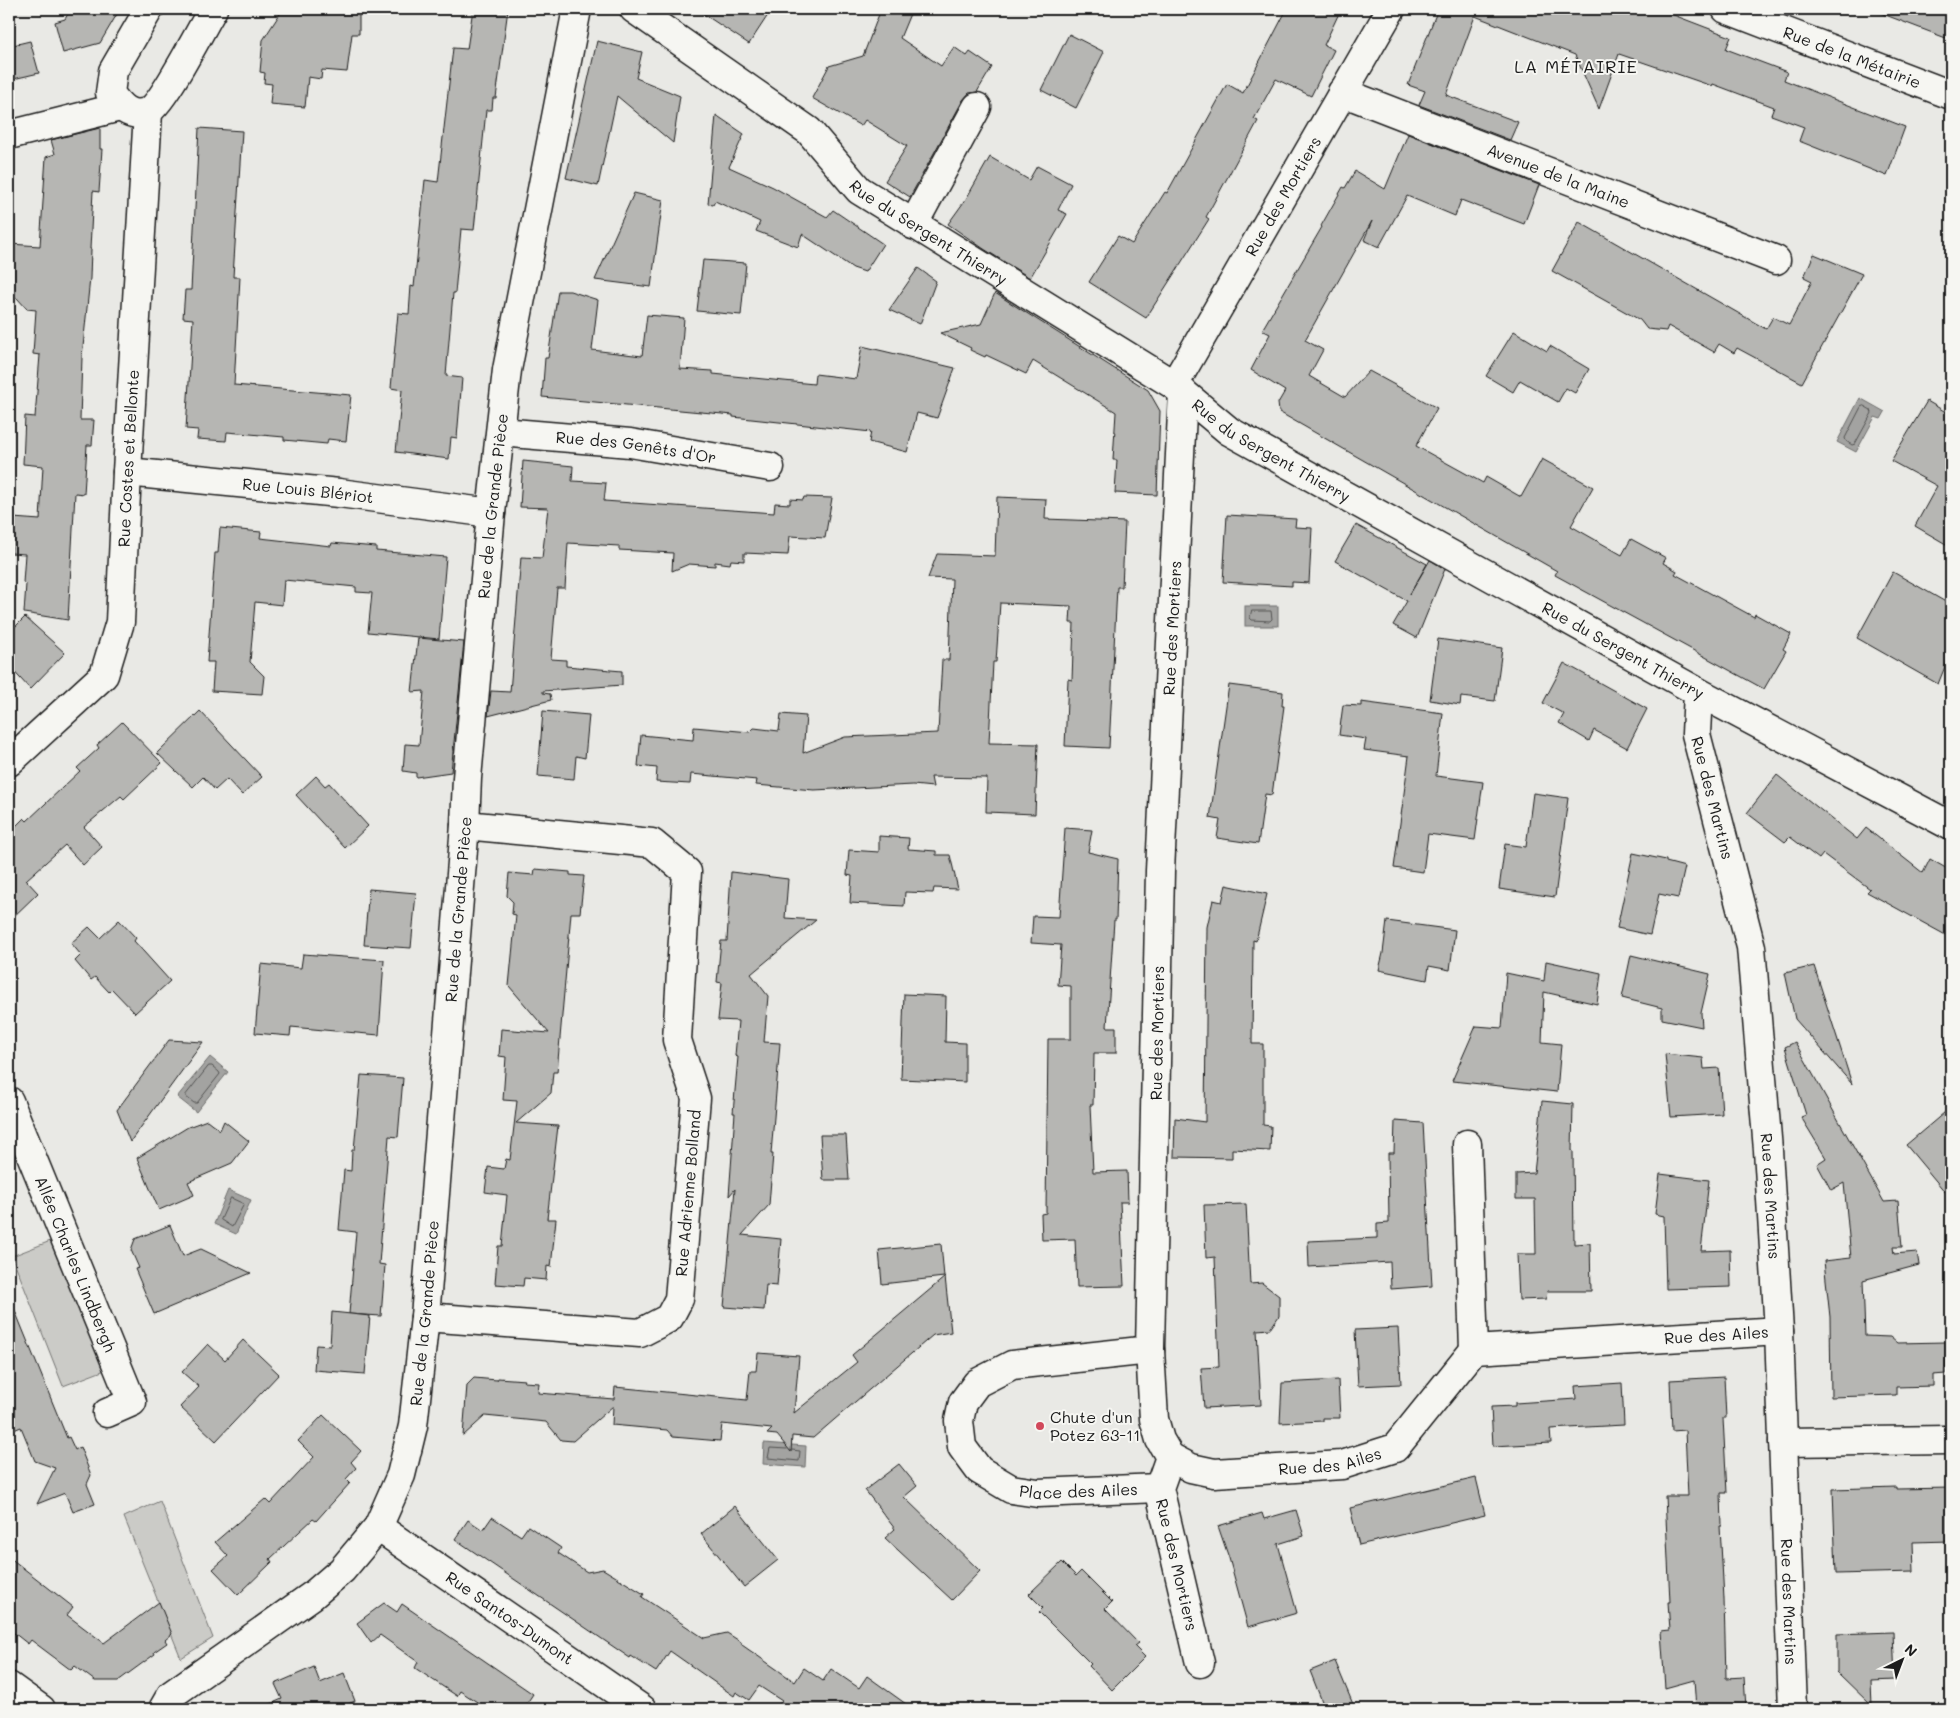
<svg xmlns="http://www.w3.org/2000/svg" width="1960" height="1718" font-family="Mali,sans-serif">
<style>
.green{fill:#cbcbc7;stroke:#747472}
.water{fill:#a3a3a1;stroke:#6d6d6c}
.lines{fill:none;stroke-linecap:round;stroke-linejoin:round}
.shore{stroke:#525251;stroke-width:1}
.building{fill:#b6b6b3;stroke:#1c1c1c}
.street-casing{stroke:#1c1c1c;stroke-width:31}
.secondary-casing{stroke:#1c1c1c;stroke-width:31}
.street{stroke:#f6f6f2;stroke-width:28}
.secondary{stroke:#f6f6f2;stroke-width:28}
.poi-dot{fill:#d1495b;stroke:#f6f6f2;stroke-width:2}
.labels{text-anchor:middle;stroke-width:4;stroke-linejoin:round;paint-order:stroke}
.street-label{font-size:16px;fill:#1c1c1c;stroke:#f6f6f2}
.poi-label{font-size:16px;fill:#1c1c1c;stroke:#f6f6f2;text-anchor:start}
.neighbourhood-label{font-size:18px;letter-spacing:1px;fill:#1c1c1c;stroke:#f6f6f2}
</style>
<rect width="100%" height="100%" fill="#e9e9e5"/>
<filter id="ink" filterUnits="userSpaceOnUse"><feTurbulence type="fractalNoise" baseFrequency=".02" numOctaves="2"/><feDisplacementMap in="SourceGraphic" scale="10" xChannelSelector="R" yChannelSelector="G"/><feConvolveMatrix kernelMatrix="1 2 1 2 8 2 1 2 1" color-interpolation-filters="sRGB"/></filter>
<g filter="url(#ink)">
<g class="green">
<path d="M53,1240L105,1370L63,1386L12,1256Z"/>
<path d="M160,1501L213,1638L181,1658L124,1517Z"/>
</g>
<g class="water">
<path d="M1860,398L1885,412L1881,419L1875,417L1856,452L1837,442Z"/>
<rect x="1245" y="606" width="33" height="20"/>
<path d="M210,1057L228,1072L196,1112L177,1097Z"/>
<path d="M228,1190L251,1200L236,1234L214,1224Z"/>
<path d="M764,1443L806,1446L805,1467L763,1464Z"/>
</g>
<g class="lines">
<g class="shore">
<path d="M1864,406L1871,410L1872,413L1855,444L1852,445L1846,441L1845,438L1861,407Z"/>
<path d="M1252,611H1271L1272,619L1270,621L1252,620L1250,618Z"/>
<path d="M209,1066H212L219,1072L220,1074L197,1103H194L186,1097V1095Z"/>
<path d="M231,1198L244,1204L232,1227L221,1220Z"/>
<path d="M787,1449L770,1448L768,1458L799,1461L800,1451L792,1450"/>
</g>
</g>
<g class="building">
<path d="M71,9H120L100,43L63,53L55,22L65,19Z"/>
<path d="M283,9H359V34H352L347,72L322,70L321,79L308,77L305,107L270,104L272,84L264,83L265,73L260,72L263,40Z"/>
<path d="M473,9H508L496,98H493L492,110H486L474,230L461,229L455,293H453L446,376L462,378L457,438L451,437L449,459L396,452L402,390L391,388L398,313L409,314L411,286L414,287L425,180L438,182L453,48L467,49Z"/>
<path d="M696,9H772L749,44Z"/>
<path d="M881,9H912L900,38L941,66L954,47L967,56L970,52L992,67L977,92L969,93L963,100L910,197L885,181L907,146L865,120L861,126L812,98L829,66L863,56Z"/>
<path d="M1287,9H1341L1324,45L1334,50L1311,96L1276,79L1254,119L1258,121L1206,217L1209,219L1146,318L1089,282L1118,236L1132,244L1165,192L1167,193L1227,84L1243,93Z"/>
<path d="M1438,9H1658L1731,37L1726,49L1787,72L1784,80L1905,127L1887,176L1799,141L1804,127L1771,115L1774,107L1713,84L1712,86L1619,54L1599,109L1575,55L1475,16L1446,95L1518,122L1510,140L1419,105L1425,91L1408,85Z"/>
<path d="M1875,9H1951V40L1875,11Z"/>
<path d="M1069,34L1104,52L1076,108L1041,90Z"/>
<path d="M30,41L39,73L9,80V46Z"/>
<path d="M597,41L642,52L636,78L680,96L673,143L617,96L598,186L566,178Z"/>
<path d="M716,115L744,134L729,167L773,187L827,217L833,210L883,244L865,272L853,268L802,234L798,247L756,231L760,222L715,201L713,205L708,204Z"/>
<path d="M100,128V149H102L99,192L93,191L90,249H91L90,278L82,357L80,420H94L92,445H87L84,494L75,493L68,620L24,613L26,584L23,583L25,554L11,553L13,518L40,520L43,466L23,464L25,416L35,417L40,355L33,354L36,310L27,309L17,298H9L10,244L40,246L46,157L55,154L51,140Z"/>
<path d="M199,128L242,131L233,277H240L234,385L351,395L346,441L328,439L327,444L284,440V437L227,432L226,441L197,439L198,430L186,429L193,319L183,318L185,290H191Z"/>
<path d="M1408,134L1539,185L1524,224L1461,200L1455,216L1407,196L1379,247L1364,240L1372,221L1305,340L1323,350L1309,376L1345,397L1369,371L1437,408L1416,446L1483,483L1486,477L1521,497L1542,459L1593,487L1571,526L1622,555L1631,539L1666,558L1663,563L1677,571L1675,574L1754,617L1755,614L1791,634L1783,649L1786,651L1764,689L1555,575L1557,571L1279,412L1278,403L1285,391L1251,370L1270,334L1262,330L1322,227L1321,226L1343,187L1345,188L1355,171L1385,189Z"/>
<path d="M990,157L1029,180L1037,166L1071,184L1058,210L1067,214L1030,278L984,249L948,224L966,199Z"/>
<path d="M634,193L663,200L651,287L595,280Z"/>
<path d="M1579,222L1766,329L1773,317L1789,325L1812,281L1804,277L1814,254L1862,274L1802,383L1737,348L1734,353L1719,344L1714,352L1668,326L1666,331L1647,329L1640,320L1552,271Z"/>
<path d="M703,260L746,263L741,315L697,311Z"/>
<path d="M918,268L936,281L920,324L889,310Z"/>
<path d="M558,291H570L598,300L592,350L642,356L647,315L684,318L680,369L713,371V374L814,384L815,374L856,379L862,346L955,368L937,418L917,413L907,452L869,442L871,432L733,417V415L542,397L545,358H548Z"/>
<path d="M995,293L1148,390L1160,411L1157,495L1115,493L1117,460H1113L1116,412L1033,361L1026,374L986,355L985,357L970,350L971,348L940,333L981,324Z"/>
<path d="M1514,331L1547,351L1550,346L1589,369L1575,393L1566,388L1558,402L1520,380L1513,392L1486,376Z"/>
<path d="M1927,401L1951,415V547L1915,526L1937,486L1891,461Z"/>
<path d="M523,461L573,466L572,481L606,483L604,501L774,513L775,503L790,504V499L803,500L804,497L832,498L825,538L790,536L788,555L744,553V561L731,560L730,564L715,562V566L689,564L672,571L673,553L619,550V546L568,543L565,588H557L551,659L566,660V666L622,671V685L543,691V693L550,694L551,700L488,716L491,691L510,692L521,557L542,558L548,508L520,507Z"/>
<path d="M997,497L1046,499L1045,519L1125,522L1122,587H1117L1109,748L1065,746L1068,679L1072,680L1074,623H1070L1071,606L1000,603L996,662H993L989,743L1038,744L1035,814L986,812L987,778L931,777L933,787L913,785L814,790L756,785L757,780L691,774L690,784L656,782L657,768L638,766L641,735L693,740L694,727L750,732L754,728L779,731L781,714L806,716L803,753L845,737L938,733L942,660H949L952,579L928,578L937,554L995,556Z"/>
<path d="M1227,515L1296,519L1295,527L1312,528L1309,583L1292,582V586L1223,582Z"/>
<path d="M1356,525L1427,564L1410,594L1430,560L1445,569L1417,638L1393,625L1407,601L1335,561Z"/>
<path d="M220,528L261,532L260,538L331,546L332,543L376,547V551L446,557L439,639L368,632L372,593L356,592V587L284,580L282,605L255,602L250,662L264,676L262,694L212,691L214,662H207L215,553H218Z"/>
<path d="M1893,572L1951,605V652L1938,684L1857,638Z"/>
<path d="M25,617L65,653L30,689L9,666V633Z"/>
<path d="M418,638L464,642L451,772L416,777V773L403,771L405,744L419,745L424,691L412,692Z"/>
<path d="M1438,639L1502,648L1495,701L1461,697L1460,705L1430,700Z"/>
<path d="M1564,663L1647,709L1627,748L1594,730L1589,741L1559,723L1564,714L1543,703Z"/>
<path d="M1229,685L1283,692L1282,706H1284L1272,795L1265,794L1258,844L1217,838L1220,820L1210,818Z"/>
<path d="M1361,702L1443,713L1436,776L1483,782L1475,840L1428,834L1423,872L1394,868L1409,756L1364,750L1366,739L1339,735L1343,705L1361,706Z"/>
<path d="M200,711L262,777L242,795L227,779L215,790L203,777L193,787L157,753Z"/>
<path d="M543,711L589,715L585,758L576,756L574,779L538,776Z"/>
<path d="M122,722L162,763L124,799L121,796L84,827L102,847L83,865L65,845L26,880L38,893L9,921V833L24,818L27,821L80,771L77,768L99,748L97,745Z"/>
<path d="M1777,775L1857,839L1866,828L1923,873L1930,859L1951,871V938L1867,892L1870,889L1823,854L1819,859L1790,837L1785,842L1747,813Z"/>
<path d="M316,776L325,786L329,783L368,826L345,848L296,795Z"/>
<path d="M1533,793L1568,798L1555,897L1499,889L1505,844L1526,847Z"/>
<path d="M1065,828L1092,830L1088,852L1118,859L1116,920H1114L1107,1027H1116V1053H1094L1093,1105H1090L1093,1172L1127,1171L1128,1202H1120L1124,1286L1077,1287L1075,1239L1042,1240L1041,1214L1046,1213L1048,1039H1071V986L1058,985L1061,945L1031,943L1033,916L1059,917Z"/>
<path d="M879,836L909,838L908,849L936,851V855H950L958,889L934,888L933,893L905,892L904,906L850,903L852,876L847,875L849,850L879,852Z"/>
<path d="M1633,853L1666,860V862L1685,867L1678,898L1659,894L1650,935L1617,928Z"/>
<path d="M535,869L570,872V875L584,876L580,913H571L557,1072H553L551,1093L516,1123L558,1126L547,1219H556L551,1267L547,1266L546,1280L524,1278L523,1286L495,1284L498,1246H502L507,1195L485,1192L488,1167L504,1169L506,1159L510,1160L517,1101L503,1100L506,1057L499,1056L501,1029L549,1033L509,986L516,915L512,914L513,902L507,896L509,873L534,875Z"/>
<path d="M731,872L788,879L785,918L816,920L751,974L768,996L764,1042L780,1043L771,1154H773L769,1205L742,1235L781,1239L777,1286L766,1285L764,1310L724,1307L735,1189L729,1196L735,1113H733L738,1057L735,1056L738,1021L718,1020L722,983L717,982L721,941H727Z"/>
<path d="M1226,885L1267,894L1256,941L1253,940L1252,1044H1263V1125L1271,1126L1270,1151L1232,1149V1158L1174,1157L1175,1118L1205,1122L1207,927L1213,900L1222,902Z"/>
<path d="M369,889L416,893L411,948L364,945Z"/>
<path d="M119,920L136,938L134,941L170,981L135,1013L112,989L109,992L95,977L91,980L75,961L81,955L71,943L89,927L100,938Z"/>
<path d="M1387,921L1455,930L1450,970L1429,966L1427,980L1379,970L1383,953Z"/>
<path d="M303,954L384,960L379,1035L291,1027L290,1036L255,1033L261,964L301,968Z"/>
<path d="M1631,955L1710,974L1701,1013L1702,1027L1662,1019V1008L1622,998Z"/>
<path d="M1546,961L1601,973L1597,1004L1544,992L1542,1042L1561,1044L1557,1092L1452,1081L1476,1026L1502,1028L1506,973L1544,981Z"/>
<path d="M1814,966L1852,1084L1795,1019L1785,973Z"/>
<path d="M904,994L946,996L945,1042L965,1043V1082L901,1079Z"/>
<path d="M169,1040L203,1042L130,1142L117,1110Z"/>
<path d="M1795,1042L1884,1202L1898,1201L1902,1247H1893L1894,1254L1917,1252L1919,1265L1863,1280L1865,1336L1890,1337L1897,1343L1946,1342V1374L1933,1375V1386L1896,1387V1395L1831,1397L1830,1317L1824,1261L1851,1258L1844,1183L1831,1190L1817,1164L1826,1158L1801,1117L1806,1115L1785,1047Z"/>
<path d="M1665,1054L1703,1058L1704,1069L1719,1068L1722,1114L1671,1117Z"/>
<path d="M361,1075L403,1078L398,1137L389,1136L379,1264L385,1265L381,1316L349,1314L356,1232L339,1230L344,1170L351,1171L352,1150H354Z"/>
<path d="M1542,1101L1573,1104L1572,1151H1573L1574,1244L1590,1243L1591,1291H1547L1546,1299L1519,1300L1517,1254H1536L1535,1199H1516V1174L1534,1173Z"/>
<path d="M1951,1107V1199L1906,1145Z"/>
<path d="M207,1120L220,1130L224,1121L249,1141L232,1163L188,1182L194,1195L159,1210L137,1158L188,1127Z"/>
<path d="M1395,1121L1423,1123L1432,1286L1391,1289L1390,1262L1309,1267L1308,1241L1377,1238V1224L1389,1223L1388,1153H1394Z"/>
<path d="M820,1135H846L849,1180H823Z"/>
<path d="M1660,1174L1709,1180L1701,1251L1730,1250L1731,1287L1666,1289L1664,1216L1655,1214Z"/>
<path d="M1246,1204L1250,1284L1262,1283L1279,1296V1316L1270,1329L1257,1330L1261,1405L1204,1408L1201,1368L1219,1367L1215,1257L1206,1258L1204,1205Z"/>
<path d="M170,1225L183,1256L201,1249L251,1273L154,1314L135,1269L139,1268L131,1250L135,1239Z"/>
<path d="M941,1244L944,1277L882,1284L879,1250Z"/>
<path d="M945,1277L951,1332L933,1335L813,1438L792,1436L791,1452L777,1435L767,1434L772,1429L722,1424L720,1441L673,1437L667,1430L612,1425L613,1406L573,1441L561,1440L546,1422L485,1416L463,1436L467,1385L474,1378L497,1380L498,1378L525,1380L524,1382L539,1383L538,1393L614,1399L615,1387L747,1400L750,1371H756L758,1353L799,1356L794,1413L857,1362L852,1355Z"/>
<path d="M9,1296L67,1438L69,1437L75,1450L80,1447L91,1475L87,1484L95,1504L73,1512L65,1493L37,1504L55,1468L35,1461L21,1427L9,1432Z"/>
<path d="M332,1312L370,1316L365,1374L314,1370L316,1345L330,1346Z"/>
<path d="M1398,1328L1401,1384L1358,1386L1355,1330Z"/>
<path d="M243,1340L279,1374L216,1441L180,1407L199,1387L182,1372L208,1344L225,1360Z"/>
<path d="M1724,1377L1726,1418H1723L1727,1493H1721L1722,1526H1720L1724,1599L1726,1678L1744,1677L1746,1709H1696L1694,1680L1665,1688L1661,1631L1670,1630L1668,1602H1670L1665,1496H1688L1685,1430L1672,1431L1670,1380Z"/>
<path d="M1338,1380L1340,1418H1323V1421L1280,1423L1282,1383Z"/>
<path d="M1622,1383L1624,1425L1550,1429L1551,1443L1493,1446L1491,1407L1515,1406V1403L1576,1399L1575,1386Z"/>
<path d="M323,1415L361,1451L351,1462L356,1468L346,1479L350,1483L316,1521L313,1519L270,1559L272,1562L238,1595L213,1569L228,1556L215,1542L265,1499L270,1504L314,1457L298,1441Z"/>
<path d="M899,1464L917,1486L904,1497L980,1571L952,1600L885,1538L895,1529L865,1490Z"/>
<path d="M1476,1478L1485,1515L1359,1545L1350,1508Z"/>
<path d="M1896,1487V1489L1951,1488V1541L1913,1542L1914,1572L1836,1574L1833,1489Z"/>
<path d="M735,1506L778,1560L744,1587L701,1534Z"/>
<path d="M1296,1510L1304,1536L1278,1544L1297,1613L1248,1627L1229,1558L1218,1526L1262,1513L1264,1519Z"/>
<path d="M492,1517L521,1536L528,1526L561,1548L558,1553L587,1572L603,1569L644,1594L642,1597L704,1638L727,1633L741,1642L742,1645L795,1682L804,1668L823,1681L831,1669L859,1688L867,1676L913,1709H776L782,1701L759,1686L749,1700L736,1692L734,1696L670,1651L656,1672L631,1656L630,1658L455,1539L468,1520L483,1530Z"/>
<path d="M9,1557L73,1607L67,1615L104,1643L159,1602L172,1634L165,1640L167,1643L154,1652L155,1654L118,1681H95L75,1666L71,1670L31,1640L28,1644L9,1629Z"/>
<path d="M1062,1562L1076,1576L1081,1571L1112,1602L1105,1609L1138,1643L1134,1646L1145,1657L1112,1690L1089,1666L1091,1664L1039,1612L1043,1608L1029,1594Z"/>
<path d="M384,1603L397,1612L402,1604L533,1694L523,1709H488L460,1691L457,1696L415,1668L418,1662L380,1635L371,1643L357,1623Z"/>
<path d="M1893,1632L1895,1680L1871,1681L1872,1706L1837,1672V1634Z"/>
<path d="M1335,1661L1355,1709H1325L1310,1671Z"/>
<path d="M314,1667L320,1683L344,1673L355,1701L336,1709H259L282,1699L275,1684Z"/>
</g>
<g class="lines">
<g class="street-casing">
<g id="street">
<path d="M149,9L113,71L110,93C119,106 129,118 147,112C162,106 202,27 213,9"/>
<path id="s1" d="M634,9L809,131L859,190L1174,385L1229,431L1698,692L1951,826"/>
<path id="s2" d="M1726,9L1951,95"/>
<path id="s3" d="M1342,92L1776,260"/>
<path d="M9,135L120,107"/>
<path d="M913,225L977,107"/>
<path id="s4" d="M1174,385L1391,9"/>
<path id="s5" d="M1183,392L1160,871L1150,1350L1154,1419L1160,1440L1170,1457L1159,1488L1200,1663"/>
<path id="s6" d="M501,432L630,443L770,467"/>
<path id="s7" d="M127,472L339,493L491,513"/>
<path id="s8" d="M1698,692L1696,734L1751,947L1768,1150L1779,1331L1793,1709"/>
<path id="s9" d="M9,762L104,675L120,622L127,472L148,112"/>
<path id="s10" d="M9,1101L132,1402L107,1413"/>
<path d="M1467,1144L1474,1350"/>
<path id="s11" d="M425,1317L640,1333L669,1318L679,1299L696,1098L677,1040L687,872L652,843L465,825"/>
<path id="s12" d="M1150,1350L1012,1365L977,1383L963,1402L959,1421L962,1447L979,1470L1011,1489L1038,1493L1159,1488"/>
<path d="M1783,1442L1951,1440"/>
<path id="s13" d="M1170,1457L1191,1468L1214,1473L1342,1465L1395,1448L1474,1350L1779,1331"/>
<path id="s14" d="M378,1527L642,1709"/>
<path id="s15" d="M163,1709L171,1695L313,1595L342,1570L378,1527L401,1475L413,1426L425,1317L465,825L467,778L491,513L507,370L577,9"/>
</g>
</g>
<g class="secondary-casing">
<path id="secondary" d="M9,1686L41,1709"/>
</g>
<use href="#street" class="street"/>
<use href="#secondary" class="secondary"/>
</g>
</g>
<circle class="poi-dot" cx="1040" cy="1426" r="5"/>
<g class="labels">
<g class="street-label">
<text dy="6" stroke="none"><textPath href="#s2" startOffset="135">Rue de la Métairie</textPath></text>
<text dy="6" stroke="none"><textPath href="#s3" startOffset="232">Avenue de la Maine</textPath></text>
<text dy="6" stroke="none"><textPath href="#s4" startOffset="218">Rue des Mortiers</textPath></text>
<text dy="6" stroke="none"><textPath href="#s1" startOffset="372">Rue du Sergent Thierry</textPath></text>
<text dy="6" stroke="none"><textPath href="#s6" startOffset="136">Rue des Genêts d'Or</textPath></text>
<text dy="6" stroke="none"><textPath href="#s1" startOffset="779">Rue du Sergent Thierry</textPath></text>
<text dy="6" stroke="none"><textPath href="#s9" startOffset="348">Rue Costes et Bellonte</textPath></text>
<text dy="6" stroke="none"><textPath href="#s7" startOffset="182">Rue Louis Blériot</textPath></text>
<text dy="6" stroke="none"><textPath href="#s15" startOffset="1315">Rue de la Grande Pièce</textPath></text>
<text transform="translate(1172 628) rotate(-87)" y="6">Rue des Mortiers</text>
<text dy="6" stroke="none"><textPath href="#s1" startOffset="1184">Rue du Sergent Thierry</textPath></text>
<text dy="6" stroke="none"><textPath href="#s8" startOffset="108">Rue des Martins</textPath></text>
<text dy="6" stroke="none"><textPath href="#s15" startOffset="910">Rue de la Grande Pièce</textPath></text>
<text transform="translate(1157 1033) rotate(-89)" y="6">Rue des Mortiers</text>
<text dy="6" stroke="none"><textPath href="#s11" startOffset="376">Rue Adrienne Bolland</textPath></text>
<text dy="6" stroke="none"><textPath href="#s8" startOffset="512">Rue des Martins</textPath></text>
<text dy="6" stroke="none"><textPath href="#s10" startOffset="176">Allée Charles Lindbergh</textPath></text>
<text dy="6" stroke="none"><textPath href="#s15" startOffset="505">Rue de la Grande Pièce</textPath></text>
<text dy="6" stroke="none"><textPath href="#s13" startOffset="600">Rue des Ailes</textPath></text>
<text dy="6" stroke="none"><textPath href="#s13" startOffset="164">Rue des Ailes</textPath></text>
<text dy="6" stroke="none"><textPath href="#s12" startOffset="381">Place des Ailes</textPath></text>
<text dy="6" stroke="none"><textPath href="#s5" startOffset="1181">Rue des Mortiers</textPath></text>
<text dy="6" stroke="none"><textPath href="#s8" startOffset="918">Rue des Martins</textPath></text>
<text dy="6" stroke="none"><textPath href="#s14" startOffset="160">Rue Santos-Dumont</textPath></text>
</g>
<g class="poi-label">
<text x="1050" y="1423">Chute d'un<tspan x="1050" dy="18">Potez 63-11</tspan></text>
</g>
<g class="neighbourhood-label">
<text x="1576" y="73">LA MÉTAIRIE</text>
</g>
</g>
<rect width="1960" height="1718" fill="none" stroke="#f6f6f2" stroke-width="30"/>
<rect x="15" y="15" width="1930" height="1688" fill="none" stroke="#1c1c1c" stroke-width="2" filter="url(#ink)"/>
<g transform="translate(1902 1660) rotate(42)" stroke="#f6f6f2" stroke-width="4" paint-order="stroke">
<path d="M0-4L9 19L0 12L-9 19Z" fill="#1c1c1c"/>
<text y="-8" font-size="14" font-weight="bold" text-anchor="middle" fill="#1c1c1c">N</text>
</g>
</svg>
